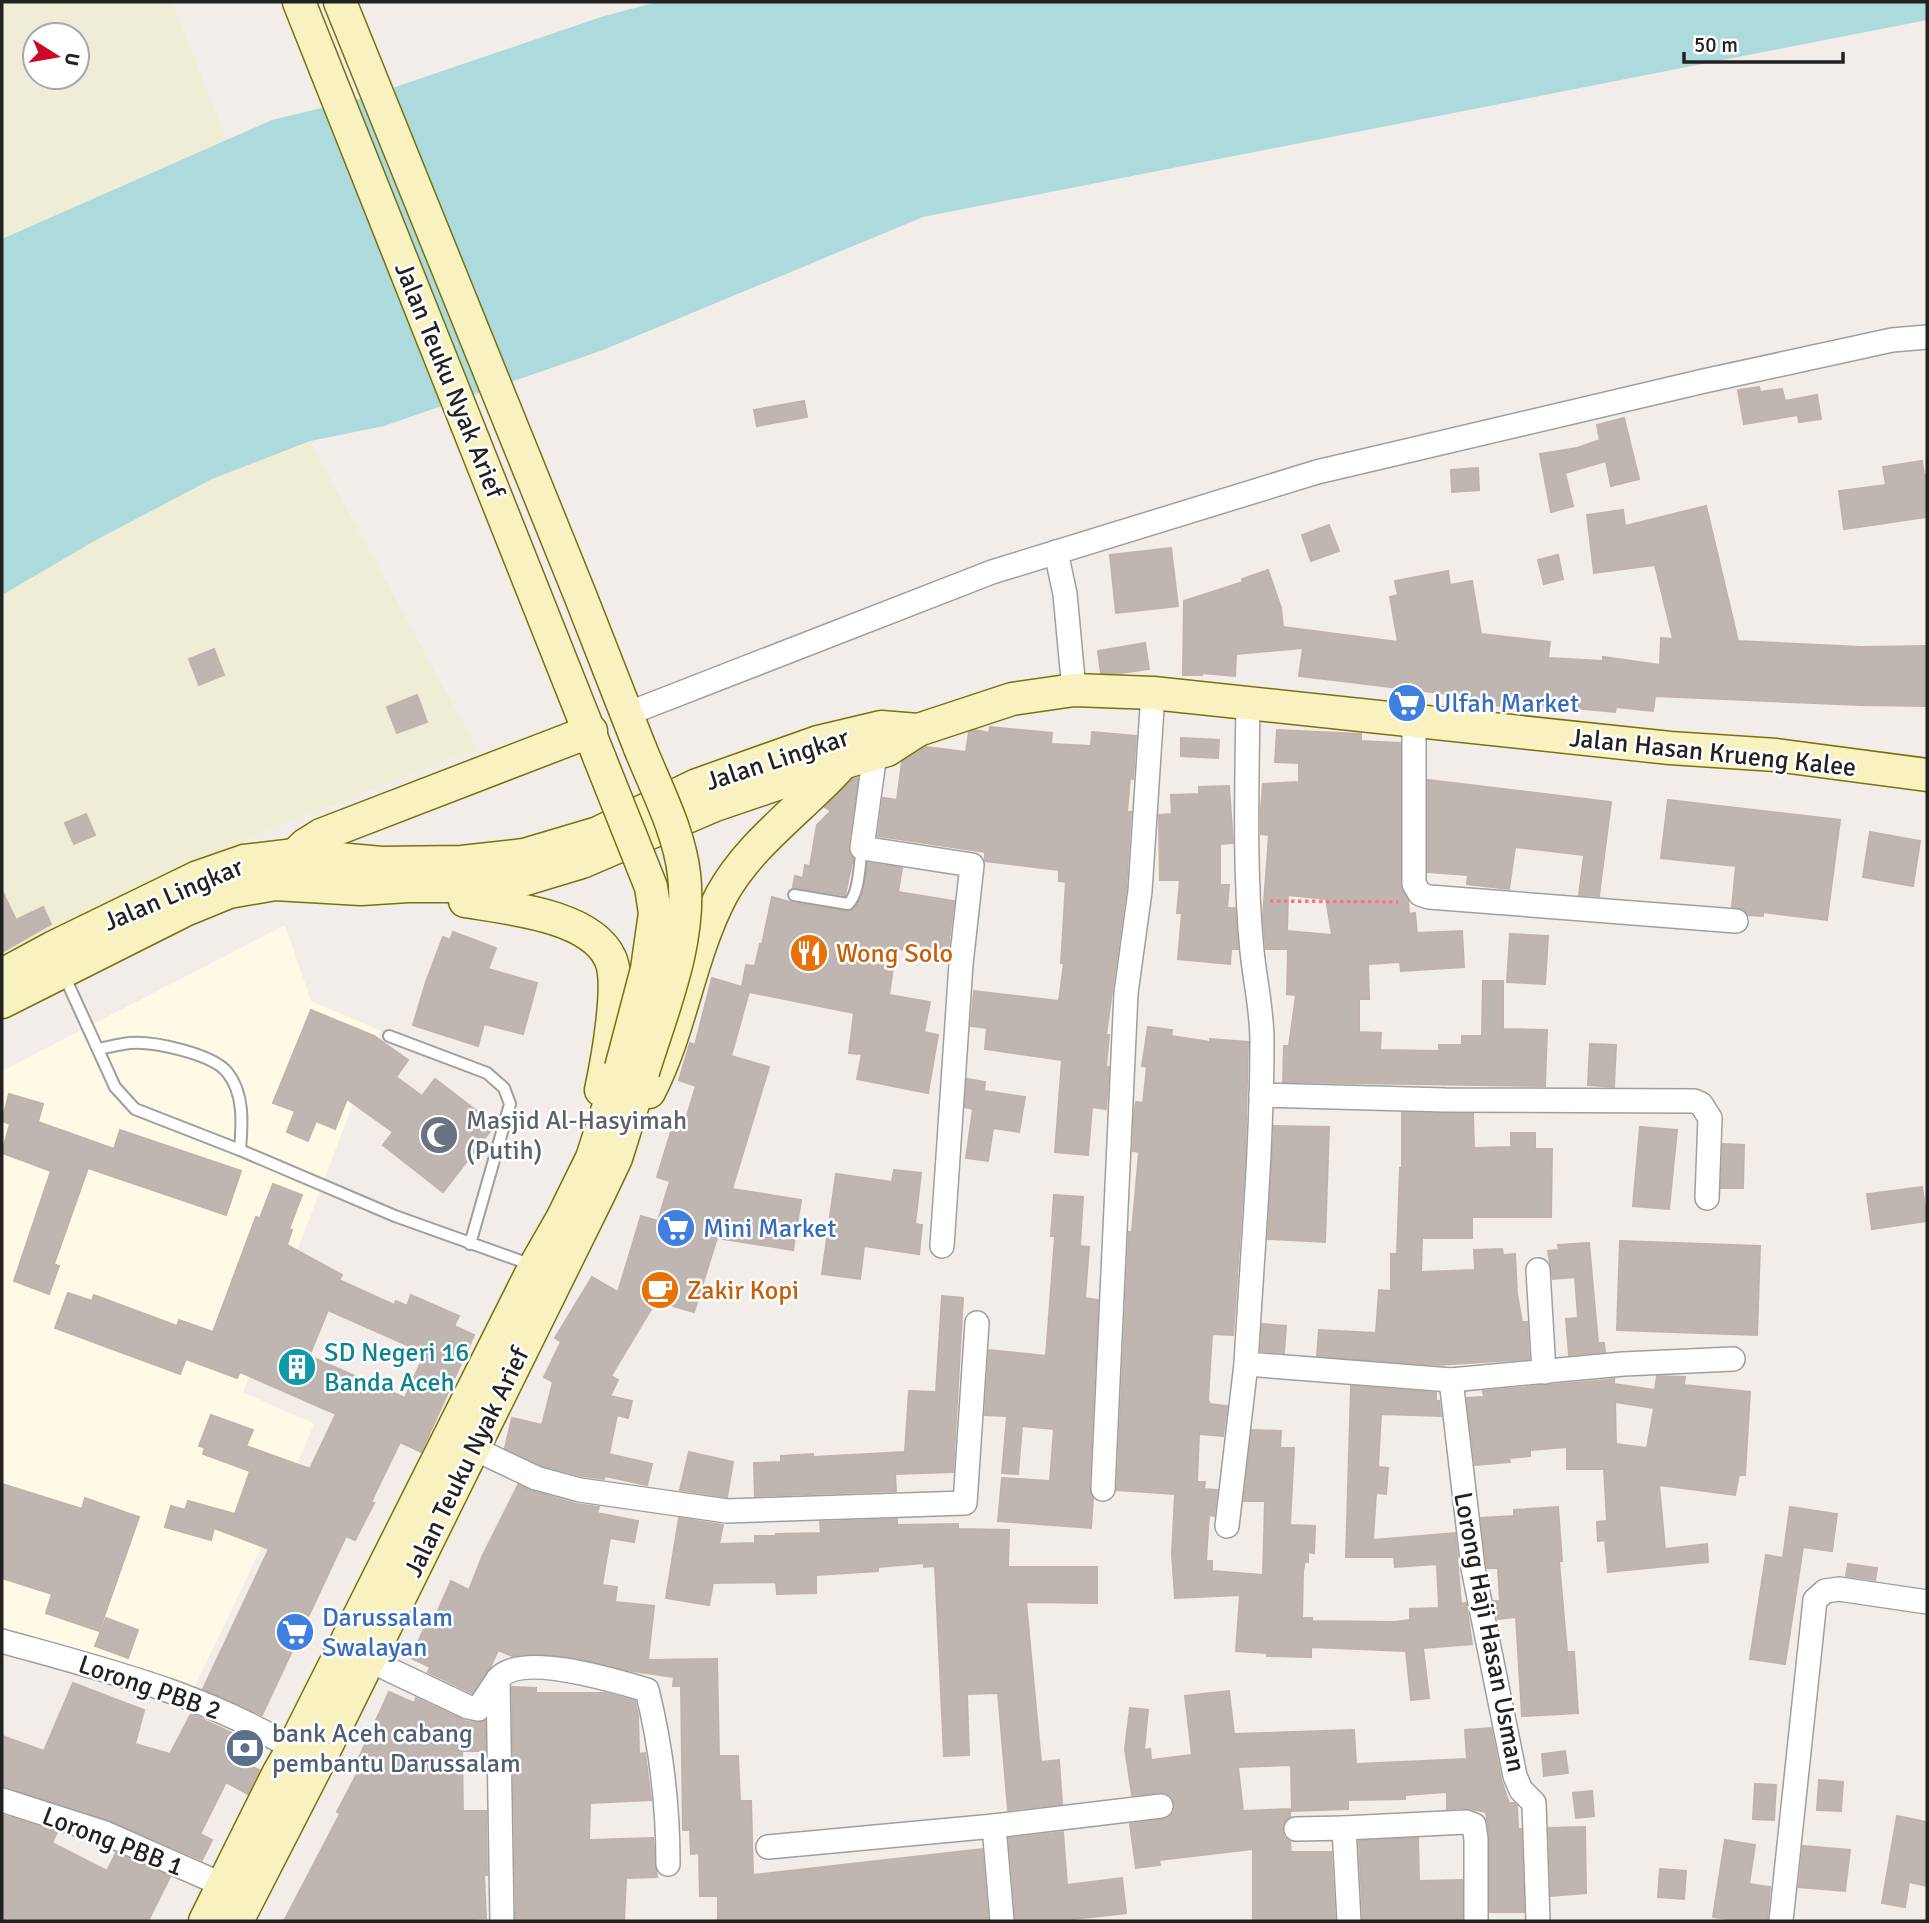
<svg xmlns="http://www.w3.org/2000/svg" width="1929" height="1923" font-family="Signika,sans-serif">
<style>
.education{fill:#fefae6;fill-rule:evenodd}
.farmland{fill:#efedd6;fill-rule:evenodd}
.water{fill:#acdadd}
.building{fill:#bfb6b2;stroke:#c3b2ac;stroke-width:2;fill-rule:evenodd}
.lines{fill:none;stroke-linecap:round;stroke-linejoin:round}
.lane-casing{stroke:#9f9f9f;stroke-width:14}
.street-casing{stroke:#9f9f9f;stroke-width:26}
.secondary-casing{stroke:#78720a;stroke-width:35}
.path{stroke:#f5777f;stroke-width:3.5;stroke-dasharray:3.5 3.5;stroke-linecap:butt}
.lane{stroke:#fff;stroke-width:10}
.street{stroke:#fff;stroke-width:23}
.secondary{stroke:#f8f2c1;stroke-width:32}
.secondary-bridge-casing{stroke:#78720a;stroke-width:35;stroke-linecap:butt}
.secondary-bridge{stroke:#f8f2c1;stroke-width:32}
.labels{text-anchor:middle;stroke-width:5;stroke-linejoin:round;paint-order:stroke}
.street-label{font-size:26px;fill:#222;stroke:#fff}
.shop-label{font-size:26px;fill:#366cbe;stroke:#fff;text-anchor:start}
.food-label{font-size:26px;fill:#c56008;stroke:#fff;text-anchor:start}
.worship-label{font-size:26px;fill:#5b616d;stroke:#fff;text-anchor:start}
.culture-label{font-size:26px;fill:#0d838f;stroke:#fff;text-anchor:start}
.service-label{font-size:26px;fill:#4e5e75;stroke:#fff;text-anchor:start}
</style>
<rect width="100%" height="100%" fill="#f2ede9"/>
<path class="education" d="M285,925L311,1001L381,1031L243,1392L314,1424L264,1542L193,1690L2,1640V1578L42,1591L69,1505L3,1484L2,1486V1153L51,1171L14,1281L49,1293L54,1264L88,1166L101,1145L66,1132L61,1145L9,1127L2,1147V1121L35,1131L43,1104L9,1094L2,1118V1071ZM121,1130L240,1171L225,1215L106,1174ZM68,1293L92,1301L95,1295L177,1326L180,1320L197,1327L180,1374L55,1328ZM85,1499L139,1518L99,1631L46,1613Z"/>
<g class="farmland">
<path d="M2,2H172L227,141L2,239ZM35,35H77V77H35Z"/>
<path d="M310,441L477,749L255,836L2,966V595L96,540L212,479Z"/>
</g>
<path class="water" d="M657,2H1927V20L923,217L603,350L384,426L310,441L212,479L96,540L2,595V239L272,120L363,98L601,17Z"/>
<g class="building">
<path d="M1759,387L1760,392L1782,389L1785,401L1817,395L1821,419L1799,422L1798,415L1744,424L1738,390Z"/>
<path d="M804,401L807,417L757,426L754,410Z"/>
<path d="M1624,418L1639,479L1611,486L1606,461L1565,473L1573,506L1551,512L1540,454L1577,448L1600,440L1597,425Z"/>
<path d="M1922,461L1924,475L1927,474V517L1844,529L1839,491L1886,485L1883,467Z"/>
<path d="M1478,468L1479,490L1452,492L1451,470Z"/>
<path d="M1706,506L1738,641L1861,647L1927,646V706L1860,705L1655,696L1653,711L1616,707L1615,712L1542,705L1541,711L1477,703L1478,700L1448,694L1299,676L1303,648L1236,654L1235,676L1202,673V675H1183L1184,601L1243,582L1242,579L1268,570L1281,608L1283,627L1398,642L1390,597L1398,595L1395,581L1448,571L1450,585L1472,581L1481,634L1550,642L1548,658L1603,661V657L1660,665L1661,638L1673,639L1655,565L1594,573L1587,515L1623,510L1625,526Z"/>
<path d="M1329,525L1339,551L1311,561L1302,535Z"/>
<path d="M1171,548L1178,606L1116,613L1110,555Z"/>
<path d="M1558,555L1563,579L1544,584L1538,560Z"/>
<path d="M1145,643L1149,669L1121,673H1101L1098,651Z"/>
<path d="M214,649L224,675L199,685L189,659Z"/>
<path d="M417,695L427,722L397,733L387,707Z"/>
<path d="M990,727L1052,733L1051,744L1091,746L1092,732L1136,736L1133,779L1130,778L1127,812H1131L1126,890L1106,1035H1109L1106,1067H1109L1106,1109L1092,1107L1088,1155L1055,1152L1062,1060L985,1049L987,1028L971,1026L974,991L1059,1001L1064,963H1061L1066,882L1059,881V870L985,861V852L878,836L883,798L897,800L902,762L926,747L966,752L969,732L976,730L989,733Z"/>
<path d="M1277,730L1361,734V741L1400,743V884L1408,901L1409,914L1415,913L1417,933L1462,931L1464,967L1401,971L1400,962L1368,964L1369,999H1359V1032L1381,1033L1380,1050L1439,1051V1045H1462V1036H1482L1483,981H1503V1029L1547,1030L1545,1086L1283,1082L1284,1046H1289L1296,995L1287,994L1288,949H1266L1263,916L1269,835L1261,834V810L1263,784L1299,782V763L1275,762ZM1288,895L1326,899L1332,935L1287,931Z"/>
<path d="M1181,738L1219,740L1218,758L1181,756Z"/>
<path d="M858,778L848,846L853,858L845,895L793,887L795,876L803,878L805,865L810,866L817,825L831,811L825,807L853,779Z"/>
<path d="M1428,780L1611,802L1599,896L1579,895L1584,855L1515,847L1509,889L1467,884L1468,875L1428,872Z"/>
<path d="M1229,786L1233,843L1220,844V885H1229L1227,908H1235L1238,949H1231L1230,964L1178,959L1182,913H1177L1180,880H1160L1159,815L1172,814L1171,795L1199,794V787Z"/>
<path d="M1668,800L1840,820L1827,920L1763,912V916L1748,915L1743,909L1732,907L1736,866L1661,858Z"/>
<path d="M86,814L95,835L74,844L65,823Z"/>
<path d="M1870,832L1920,841L1913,886L1863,877Z"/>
<path d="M868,863L902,868L898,892L954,901L948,950L907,943L906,950L896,948L889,995L930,1002L924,1032L938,1035L928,1093L857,1079L862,1054L849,1053L854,1013L749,992L731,1056L769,1067L732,1189L801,1200L793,1250L717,1238L694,1312L656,1301L611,1376L618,1380L610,1396L632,1401L628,1418L617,1415L609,1454L652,1464L647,1485L605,1476L604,1479L583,1476L541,1465L505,1448L512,1418L542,1425L553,1382L544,1377L561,1342L555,1338L592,1277L618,1292L641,1216L658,1221L670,1181L657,1177L675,1119L685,1122L696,1086L679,1080L690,1043L695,1045L712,978L742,987L746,965L755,966L760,944H762L772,897L793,903L850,912L858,904L862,895Z"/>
<path d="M2,891L16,920L43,907L51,924L2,952Z"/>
<path d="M453,932L496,948L488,969L537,983L523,1034L484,1024L478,1046L413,1025L426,982L443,937L450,940Z"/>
<path d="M1510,934L1548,936L1545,984L1507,982Z"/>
<path d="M311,1010L374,1036L408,1060L396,1077L422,1096L435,1079L495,1125L443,1192L383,1145L393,1132L347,1099L335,1129L316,1121L308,1141L287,1132L295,1111L273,1103Z"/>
<path d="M1148,1027L1172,1030L1171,1036L1210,1042V1039L1248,1042L1245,1161L1233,1335L1212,1334L1208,1400L1210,1404L1227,1406L1223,1436L1199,1434L1197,1482H1205L1204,1489L1217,1490L1214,1516L1209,1515L1206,1561H1212V1571L1263,1575L1265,1501H1244L1252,1430L1281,1431L1280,1448H1294L1290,1525L1315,1526L1314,1553L1308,1552V1562L1305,1561L1303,1571L1302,1618H1312V1621L1395,1622L1410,1620V1609L1439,1608L1437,1564L1395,1567L1394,1557H1346L1351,1386L1436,1393V1401H1439L1441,1416L1381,1414L1378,1467L1388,1468L1386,1494L1376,1493L1373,1540L1455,1533L1461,1604L1466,1603L1472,1644L1423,1648L1429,1698L1411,1700L1406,1651L1311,1647V1657L1267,1656V1653L1236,1651L1240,1595L1175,1598L1172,1554L1175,1494L1117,1490L1129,1232H1132L1139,1152L1133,1151L1134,1114L1136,1102L1143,1103L1147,1067L1142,1066Z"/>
<path d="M1590,1044L1616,1045L1614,1087L1588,1085Z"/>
<path d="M967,1079L985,1082L984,1091L1025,1097L1019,1132L993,1128L988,1161L966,1158L973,1109L965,1107Z"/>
<path d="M9,1094L43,1104L38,1122L114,1149L120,1130L241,1171L226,1215L88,1168L54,1264L59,1266L49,1294L14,1281L51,1171L2,1153L10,1124L2,1121Z"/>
<path d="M1402,1113L1473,1114L1474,1148L1511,1147V1133H1535V1149H1552L1551,1217H1472V1238H1422L1421,1272L1475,1270L1474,1250L1502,1249L1503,1255L1515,1254L1517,1294L1522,1322H1527L1529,1359L1437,1365L1317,1356L1319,1330L1376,1333L1379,1290L1391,1291V1254H1397L1400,1168H1402Z"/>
<path d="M1274,1126L1329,1127L1325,1242L1268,1239Z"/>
<path d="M1640,1127L1677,1130L1669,1209L1633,1206Z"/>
<path d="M1723,1144L1744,1145L1743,1188H1721Z"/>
<path d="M894,1170L921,1173L915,1224L922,1225L919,1254L864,1246L860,1279L822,1274L836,1174L892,1182Z"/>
<path d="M273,1184L302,1195L289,1229L292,1230L287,1245L342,1275L339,1280L394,1305L396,1301L407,1306L411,1295L459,1316L454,1326L474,1335L421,1452L400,1442L371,1502L374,1503L355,1540L346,1536L262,1715L203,1689L269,1549L214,1528L211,1540L165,1527L171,1506L185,1510L188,1501L235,1514L250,1471L203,1454L205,1448L199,1446L211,1415L253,1430L246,1446L310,1469L336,1414L240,1372L237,1378L186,1359L180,1374L55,1328L68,1293L92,1301L94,1295L177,1326L179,1320L213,1332L256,1217L260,1218ZM328,1310L425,1353L405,1398L309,1356Z"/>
<path d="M1922,1187L1927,1221L1872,1229L1867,1194Z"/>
<path d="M1054,1195L1083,1197L1080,1246L1089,1247L1085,1298L1098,1300L1089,1488L1093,1498L1091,1528L998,1521L1002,1478L1050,1481L1054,1429L1022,1426L1018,1474L1002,1473L1007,1416L985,1415L989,1350L1046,1356L1055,1236H1051Z"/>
<path d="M1620,1241L1760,1246L1757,1335L1617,1330Z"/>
<path d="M1589,1243L1598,1343H1604L1605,1352L1569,1355L1566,1319L1578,1318L1575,1277L1553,1279L1548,1251L1559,1250L1558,1245Z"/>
<path d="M942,1296L963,1298L953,1472L895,1474L896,1491L755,1496L754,1463L781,1462V1456L813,1454V1457L905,1452L909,1391L936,1392Z"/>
<path d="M1262,1324L1286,1326L1284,1353L1261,1351Z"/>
<path d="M1657,1376L1685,1377L1684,1385L1750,1392L1745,1475H1739L1735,1495L1659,1485L1665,1549L1707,1544L1708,1562L1608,1572L1605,1540L1598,1541L1597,1522L1607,1521L1604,1469H1567V1447L1530,1450V1456L1509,1458L1510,1462L1475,1465L1467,1398L1484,1397L1483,1391L1607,1380L1614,1379V1384L1655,1390ZM1615,1402L1654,1408L1647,1448L1616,1444Z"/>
<path d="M689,1452L733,1462L727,1497L680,1490Z"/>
<path d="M2,1484L82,1509L85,1498L139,1517L99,1631L46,1613L52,1594L2,1578Z"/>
<path d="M518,1485L532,1491L576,1504L599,1507L597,1513L638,1521L634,1542L610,1538L602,1585L617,1587L615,1602L654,1606L648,1660L717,1659L719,1756H738L740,1801H751L753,1875L982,1849L988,1921H718V1896H700L699,1853L691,1854L690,1830H683L681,1686H673L674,1677L632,1671L571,1657L526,1654L512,1656L498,1650L490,1668L472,1693L428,1672L430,1667L411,1658L428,1620L433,1622L451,1581L469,1590L482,1557Z"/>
<path d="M1558,1507L1562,1561H1559L1567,1652H1574L1578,1713L1522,1716L1516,1617L1498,1619L1494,1601H1500L1498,1568H1487L1481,1518L1514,1516V1510Z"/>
<path d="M1790,1507L1837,1514L1832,1551L1803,1547L1785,1664L1750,1659L1766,1555L1783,1558Z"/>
<path d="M679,1518L723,1525L719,1544L755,1543V1536H776V1534L821,1533L820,1522L897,1519V1525L958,1524V1529L1009,1530L1008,1567H1097V1603L1026,1602L1041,1762L1059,1760L1062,1804L1008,1810L998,1693L967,1694L969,1755L944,1756L935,1566L924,1567V1563L878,1567V1571L816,1575V1593L777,1594L776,1582L713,1583L709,1605L666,1598Z"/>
<path d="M1848,1564L1877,1568L1875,1580L1846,1576Z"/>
<path d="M106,1618L138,1630L128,1658L95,1646Z"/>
<path d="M73,1683L144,1710L135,1744L170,1754L191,1714L247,1740L237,1759L259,1770L248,1794L226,1782L200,1834L212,1840L202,1860L109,1820L2,1786V1736L44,1751Z"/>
<path d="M512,1687L536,1688V1693H606L635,1701L638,1715L639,1754L645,1753L651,1800L590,1803L589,1840L653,1838L657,1877L626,1878L624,1921H516Z"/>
<path d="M1229,1691L1234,1734L1354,1730L1356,1764L1467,1759L1465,1730L1491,1728L1501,1779L1509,1803H1514L1517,1806L1518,1829H1521L1524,1912H1490V1839L1486,1812L1466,1808L1447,1809V1792L1405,1795V1799L1348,1800V1809L1292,1811L1291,1765L1238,1767L1243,1811L1290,1809V1817L1284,1822L1282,1830L1284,1837L1290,1842L1291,1852H1331L1335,1921H1253V1849L1159,1860L1160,1865L1136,1868L1130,1824L1169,1818L1174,1812L1175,1805L1172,1797L1166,1793L1132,1795L1125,1749L1130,1708L1148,1710L1144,1750L1150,1749L1151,1760L1192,1755L1185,1696Z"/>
<path d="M389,1692L414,1703L416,1698L465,1721L476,1723L485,1721V1751H462L463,1811H486L487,1875H484L486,1918L436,1921H284L340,1814L337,1812L361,1766L356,1764Z"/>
<path d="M1565,1751L1568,1773L1544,1776L1542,1754Z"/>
<path d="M1819,1780L1843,1782L1841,1811L1817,1810Z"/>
<path d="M1755,1784L1776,1785L1774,1820L1753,1819Z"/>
<path d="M1592,1791L1594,1816L1576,1818L1573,1793Z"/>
<path d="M2,1815L57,1832L52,1843L107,1871L116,1853L170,1877L148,1921H2Z"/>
<path d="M1897,1816L1927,1822V1886L1909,1882L1905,1907L1882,1903Z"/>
<path d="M1585,1827L1586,1893L1551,1896L1549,1828Z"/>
<path d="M1063,1832L1067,1885L1122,1878L1126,1913L1056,1921H1016L1009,1838Z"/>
<path d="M1418,1838L1419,1881L1462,1880V1919L1363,1921L1359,1841Z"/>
<path d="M1725,1840L1755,1845L1749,1884L1770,1887L1767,1921H1743L1713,1917Z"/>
<path d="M1803,1846L1850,1850L1845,1891L1799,1887Z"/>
<path d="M1660,1869L1686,1871L1684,1899L1658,1897Z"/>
</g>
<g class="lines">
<g class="lane-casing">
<g id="lane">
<path d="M794,895L848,904C860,893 859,864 862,848"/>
<path d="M63,973L115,1087L135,1109L240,1150L395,1216L532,1265"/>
<path d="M389,1036L487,1073L504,1088L510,1104L470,1244"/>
<path d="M98,1049C109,1047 120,1044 130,1043C154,1041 212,1054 227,1072C245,1094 242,1125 240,1150"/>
</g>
</g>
<g class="street-casing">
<g id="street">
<path d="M1056,552L1065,594L1074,690"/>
<path d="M1248,702C1247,785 1244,869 1252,951C1255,981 1262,1010 1262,1041C1262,1148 1252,1256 1246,1364L1451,1380L1623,1364L1733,1359"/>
<path d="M627,714L992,572L1317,472L1704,381L1892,340L1927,337"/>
<path d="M1414,720V884L1420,894L1429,897L1736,921"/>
<path d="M875,753L862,848L972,865L961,964L942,1246"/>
<path d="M1261,1095L1445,1100L1694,1101L1701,1104L1710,1118L1707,1198"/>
<path d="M1538,1270L1544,1372"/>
<path d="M1451,1380L1473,1568L1515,1776L1521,1790L1534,1803L1538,1921"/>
<path d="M473,1448L536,1478L580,1490L727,1511L965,1503L977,1323"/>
<path d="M1103,1489L1126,993L1140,891L1153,693"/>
<path d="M1227,1526L1246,1364"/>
<path d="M2,1641C109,1671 210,1695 305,1756"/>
<path d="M369,1660L468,1707L478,1709L498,1679"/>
<path d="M2,1800L105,1833L223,1885"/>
<path d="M1344,1828L1466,1822L1474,1825L1476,1839V1921"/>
<path d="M1296,1829L1344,1828L1349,1921"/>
<path d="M768,1847L994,1826"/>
<path d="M502,1921L498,1679C520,1651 616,1681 647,1690C661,1746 668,1805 668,1864"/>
<path d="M1002,1921L994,1826L1161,1806"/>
<path d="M1781,1921L1815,1600L1825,1591L1839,1589L1927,1602"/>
</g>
</g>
<g class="secondary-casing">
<g id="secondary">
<path d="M299,2L600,759"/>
<path d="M340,2L580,595L640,748"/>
<path d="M295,855L305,845L321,835L591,731"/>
<path d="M465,901C507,908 590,915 610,958C622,982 607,1062 601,1090"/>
<path d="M2,975L52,948L198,877L244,861L295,855L381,863L462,862L524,855L598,833L697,785L818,742L881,727L918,730"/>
<path d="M2,1002L185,910L229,892L275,884L361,889L408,886H502L582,862L715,805L821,769L887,750L918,730L1012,699L1074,690L1153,693L1670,748L1776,755L1927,775"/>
<path d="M649,1092C681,1030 689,958 721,896C749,844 801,809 840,766"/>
<path d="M205,1921L278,1774L293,1748L535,1266L562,1219L592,1158L621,1068"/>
<path d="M237,1921L318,1763L599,1194L616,1158L643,1072"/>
</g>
</g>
<path class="path" d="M1270,901L1398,902"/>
<use href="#lane" class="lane"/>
<use href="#street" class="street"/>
<use href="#secondary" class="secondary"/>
<g class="secondary-bridge-casing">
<g id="secondary-bridge">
<path d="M640,748C656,788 679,831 684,874C692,941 662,1010 643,1072"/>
<path d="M600,759L651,887L655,913L647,969L621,1068"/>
</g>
</g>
<use href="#secondary-bridge" class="secondary-bridge"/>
</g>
<defs>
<g id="supermarket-disc" transform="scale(2.0125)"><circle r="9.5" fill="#3f7fe0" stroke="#fff"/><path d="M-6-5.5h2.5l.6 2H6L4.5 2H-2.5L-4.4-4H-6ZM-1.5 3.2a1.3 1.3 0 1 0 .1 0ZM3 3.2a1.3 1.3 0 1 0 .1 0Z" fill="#fff"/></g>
<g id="restaurant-disc" transform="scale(2.0125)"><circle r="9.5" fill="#e8710a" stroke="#fff"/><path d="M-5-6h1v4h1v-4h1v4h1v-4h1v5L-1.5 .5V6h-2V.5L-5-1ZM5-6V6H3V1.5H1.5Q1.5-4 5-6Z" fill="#fff"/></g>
<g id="mosque-disc" transform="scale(2.0125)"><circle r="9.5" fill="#6b7280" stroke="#fff"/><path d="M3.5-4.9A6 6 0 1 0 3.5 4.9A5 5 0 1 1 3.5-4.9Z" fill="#fff"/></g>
<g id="cafe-disc" transform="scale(2.0125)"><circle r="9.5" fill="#e8710a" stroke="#fff"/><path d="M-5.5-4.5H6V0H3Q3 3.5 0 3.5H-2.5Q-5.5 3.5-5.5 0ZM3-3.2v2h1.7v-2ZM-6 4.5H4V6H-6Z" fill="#fff"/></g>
<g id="building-disc" transform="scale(2.0125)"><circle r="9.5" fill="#0f9aa8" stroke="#fff"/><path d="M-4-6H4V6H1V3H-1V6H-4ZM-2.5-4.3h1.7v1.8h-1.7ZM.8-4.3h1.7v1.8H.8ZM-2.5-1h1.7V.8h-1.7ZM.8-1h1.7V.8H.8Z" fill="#fff"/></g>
<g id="bank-disc" transform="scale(2.0125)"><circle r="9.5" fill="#5c6f8a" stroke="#fff"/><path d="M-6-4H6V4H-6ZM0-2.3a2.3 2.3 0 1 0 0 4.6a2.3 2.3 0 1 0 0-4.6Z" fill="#fff"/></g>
</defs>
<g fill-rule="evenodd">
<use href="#supermarket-disc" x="1407" y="703"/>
<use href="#restaurant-disc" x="809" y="953"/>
<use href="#mosque-disc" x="439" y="1135"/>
<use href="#supermarket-disc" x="676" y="1228"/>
<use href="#cafe-disc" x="660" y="1290"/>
<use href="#building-disc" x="297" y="1367"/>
<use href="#supermarket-disc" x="295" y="1632"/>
<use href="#bank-disc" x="245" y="1748"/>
</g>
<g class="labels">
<g class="street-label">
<text transform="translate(450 380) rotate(68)" y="9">Jalan Teuku Nyak Arief</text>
<text transform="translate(1713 752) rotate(6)" y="9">Jalan Hasan Krueng Kalee</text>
<text transform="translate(777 759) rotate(-18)" y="9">Jalan Lingkar</text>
<text transform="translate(173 894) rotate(-23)" y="9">Jalan Lingkar</text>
<text transform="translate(466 1462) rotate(-64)" y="9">Jalan Teuku Nyak Arief</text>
<text transform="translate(1490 1632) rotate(79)" y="9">Lorong Haji Hasan Usman</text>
<text transform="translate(150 1687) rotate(19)" y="9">Lorong PBB 2</text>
<text transform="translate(113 1841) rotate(21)" y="9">Lorong PBB 1</text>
</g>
<g class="shop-label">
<text x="1434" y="712">Ulfah Market</text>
<text x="703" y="1237">Mini Market</text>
<text x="322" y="1626">Darussalam<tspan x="322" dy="30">Swalayan</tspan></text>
</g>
<g class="food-label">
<text x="836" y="962">Wong Solo</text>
<text x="687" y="1299">Zakir Kopi</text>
</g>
<g class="worship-label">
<text x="466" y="1129">Masjid Al-Hasyimah<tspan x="466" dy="30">(Putih)</tspan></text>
</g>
<g class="culture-label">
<text x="324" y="1361">SD Negeri 16<tspan x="324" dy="30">Banda Aceh</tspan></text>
</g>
<g class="service-label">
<text x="272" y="1742">bank Aceh cabang<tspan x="272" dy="30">pembantu Darussalam</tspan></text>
</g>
</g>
<rect width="1929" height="1923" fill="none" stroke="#222222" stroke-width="7"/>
<g transform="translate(56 56) rotate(101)"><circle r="33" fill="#ffffff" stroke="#a7a7a7" stroke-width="2"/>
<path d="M0-5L12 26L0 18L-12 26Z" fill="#cc0828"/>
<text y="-10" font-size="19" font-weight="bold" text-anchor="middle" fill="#222222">U</text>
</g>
<path d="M1684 52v10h159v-10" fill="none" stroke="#222222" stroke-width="3.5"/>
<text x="1694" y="52" font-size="21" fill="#222222" stroke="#ffffff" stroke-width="5" paint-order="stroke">50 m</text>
</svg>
